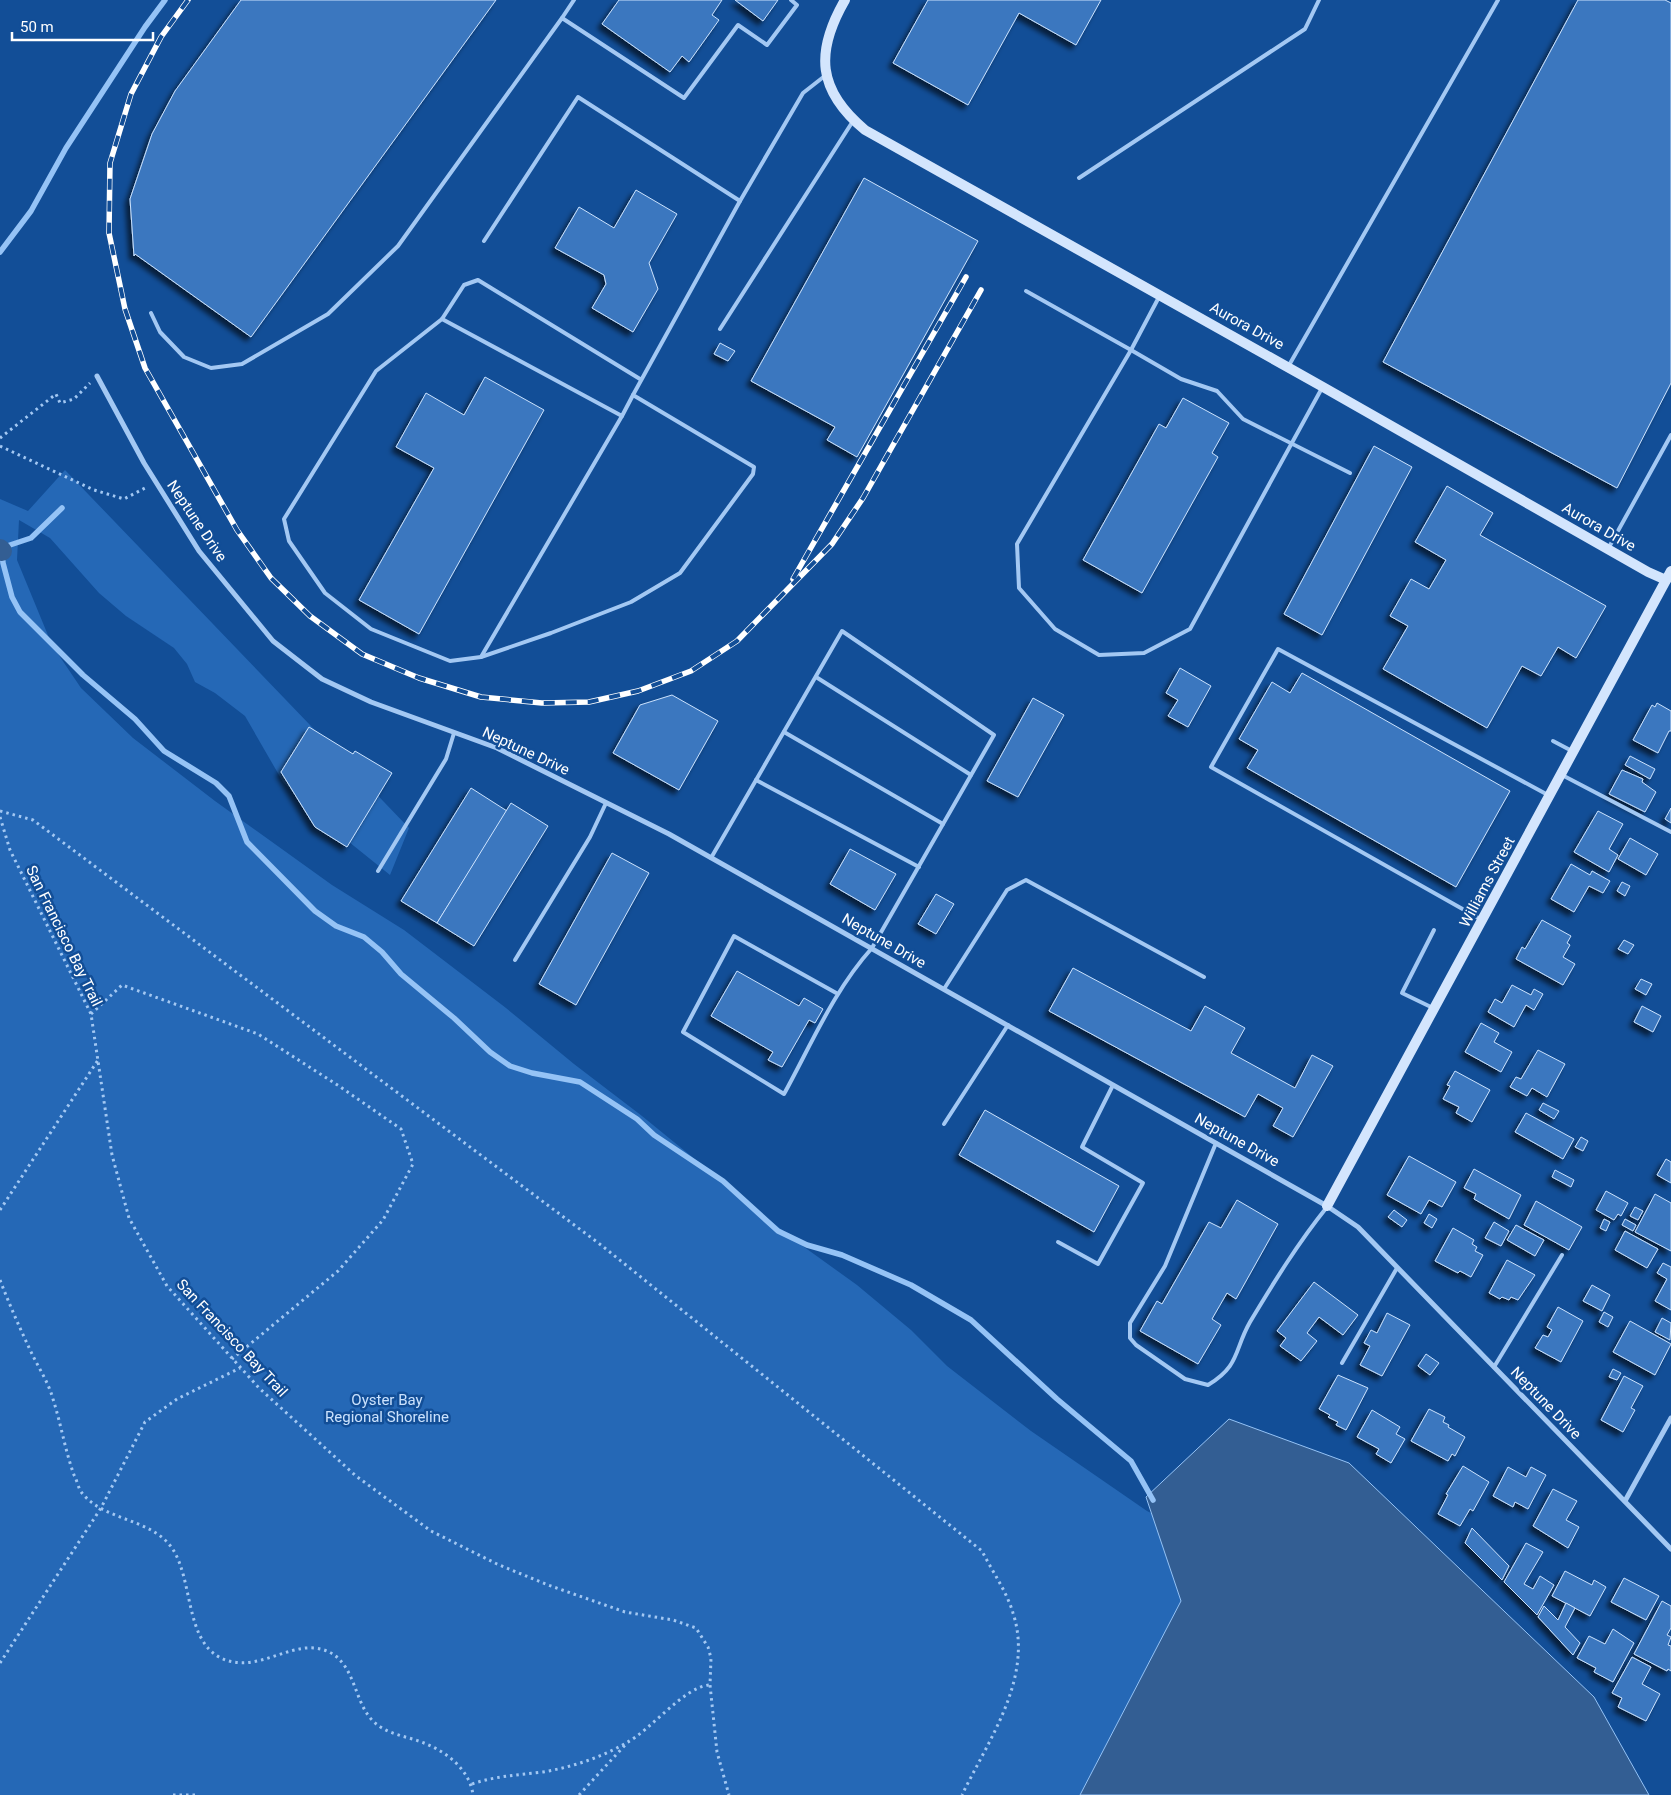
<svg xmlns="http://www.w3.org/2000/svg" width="1671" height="1795" font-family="Roboto,sans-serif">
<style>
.green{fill:#2568b6}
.water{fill:#335e93;stroke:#95c3f6}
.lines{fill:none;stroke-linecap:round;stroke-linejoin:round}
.stream{stroke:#95c3f6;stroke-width:5.5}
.canal{stroke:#335e93;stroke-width:20}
.building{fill:#3b77bf;stroke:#cbe2fd;filter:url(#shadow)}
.path{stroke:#a3c8f3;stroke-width:3;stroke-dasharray:2.5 4;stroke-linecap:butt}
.lane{stroke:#a3c8f3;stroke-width:4}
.street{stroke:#a3c8f3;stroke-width:5}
.secondary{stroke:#d3e5fd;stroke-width:10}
.rail-casing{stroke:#fff;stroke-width:5.5}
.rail{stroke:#124e97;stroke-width:4;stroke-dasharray:11;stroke-linecap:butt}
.labels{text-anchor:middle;stroke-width:5;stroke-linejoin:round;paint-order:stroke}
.street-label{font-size:15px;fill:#fff;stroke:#124e97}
.park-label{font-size:15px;fill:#cbe2fd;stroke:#124e97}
</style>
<defs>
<filter id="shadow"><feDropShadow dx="-4.5" dy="4.5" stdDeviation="2.5" flood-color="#0009"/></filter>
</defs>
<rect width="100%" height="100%" fill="#124e97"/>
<path class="green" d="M65,470L409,828L390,875L318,817L283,782L245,716L215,693L195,682L187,664L174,648L126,616L99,593L50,538L19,520L17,560L52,645L81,688L133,738L215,801L332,885L404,930L506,1008L574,1064L642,1116L793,1239L857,1285L911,1330L947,1366L1031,1431L1147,1511L1209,1542L1114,1795H0V499L28,511Z"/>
<path class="water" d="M1229,1419L1349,1463L1594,1697L1649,1795H1080L1181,1601L1146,1497Z"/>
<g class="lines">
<g class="stream">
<path d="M0,252L31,211L66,148L145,27L165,0"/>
<path d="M62,508L31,538L7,546L2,551L3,563L12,597L20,612L83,675L135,719L164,751L216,783L229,796L247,842L315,911L336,926L364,937L382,952L401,974L454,1018L490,1052L510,1066L532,1073L580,1082L637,1119L654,1135L723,1181L778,1231L807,1245L842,1255L911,1285L971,1320L1057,1399L1131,1461L1153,1500"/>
</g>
<path class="canal" d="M0,549L2,551"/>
</g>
<g class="building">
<path d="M241,0H496L251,337L135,254L134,256L130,199L152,134L175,91Z"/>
<path d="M619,0H722L712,15L719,20L689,62L682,56L670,72L602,24Z"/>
<path d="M735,0H778L763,21Z"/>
<path d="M928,0H1101L1076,45L1019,13L968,105L893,63Z"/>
<path d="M1578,0H1665L1671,3V383L1617,488L1383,362Z"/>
<path d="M864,178L978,241L857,457L827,440L835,427L751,381Z"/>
<path d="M636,190L677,214L649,263L658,289L633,332L592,308L606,284L604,275L555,248L579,207L614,228Z"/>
<path d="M720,343L735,351L728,361L714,354Z"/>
<path d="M485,377L544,410L419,634L359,600L434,468L396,447L426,393L464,415Z"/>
<path d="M1183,398L1229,423L1212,453L1218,457L1142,593L1083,560L1159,424L1166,428Z"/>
<path d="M1374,446L1412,467L1322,635L1284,614Z"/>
<path d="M1447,486L1493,513L1480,535L1606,606L1576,658L1558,647L1541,676L1522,666L1487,728L1383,669L1408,626L1390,616L1411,579L1429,589L1446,560L1415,542Z"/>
<path d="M1180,668L1211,686L1188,727L1168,716L1178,700L1166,693Z"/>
<path d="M1302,673L1510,791L1456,887L1247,768L1258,750L1239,739L1272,682L1290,693Z"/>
<path d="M672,695L718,721L679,790L613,753L640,705Z"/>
<path d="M1033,698L1064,715L1018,797L987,781Z"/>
<path d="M1657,703L1671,711V731H1669L1658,753L1633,740L1652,705L1655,707Z"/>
<path d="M309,727L353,754L355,751L392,773L347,847L315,827L281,772Z"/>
<path d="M1630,756L1655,769L1650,779L1625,765Z"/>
<path d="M1622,770L1643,779L1642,782L1656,792L1645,812L1609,794Z"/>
<path d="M471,788L507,811L437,923L401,901Z"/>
<path d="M511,803L548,826L474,946L437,923Z"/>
<path d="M1671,808V823L1665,819Z"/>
<path d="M1598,811L1623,824L1609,849L1618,855L1609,872L1574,852Z"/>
<path d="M1630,838L1658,854L1646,875L1618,859Z"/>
<path d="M850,849L896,874L875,910L830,884Z"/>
<path d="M612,853L649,873L576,1005L539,984Z"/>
<path d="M1571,864L1590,875L1592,871L1610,881L1603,893L1589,886L1574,912L1551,899Z"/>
<path d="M1622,882L1630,886L1625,896L1617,891Z"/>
<path d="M936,894L954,904L936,934L918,924Z"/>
<path d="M1542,920L1571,936L1567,943L1570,945L1563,957L1575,964L1563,985L1516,959L1522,947L1525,949Z"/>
<path d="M1624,940L1634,945L1628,954L1618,949Z"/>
<path d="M1073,968L1191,1031L1205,1006L1245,1028L1231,1053L1295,1088L1312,1055L1333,1066L1293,1137L1273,1126L1283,1108L1258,1094L1245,1117L1049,1011Z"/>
<path d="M737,971L799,1006L804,998L823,1009L815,1023L809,1020L782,1067L768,1060L773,1052L711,1016Z"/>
<path d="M1641,979L1652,984L1646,995L1635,989Z"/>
<path d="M1512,985L1531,995L1534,989L1543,994L1534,1010L1526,1005L1514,1027L1488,1012L1495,999L1502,1003Z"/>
<path d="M1642,1006L1661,1016L1653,1032L1634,1022Z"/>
<path d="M1481,1023L1499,1033L1494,1042L1512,1052L1501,1072L1465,1052Z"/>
<path d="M1538,1050L1565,1064L1547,1097L1532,1088L1527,1096L1510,1087L1516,1077L1521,1079Z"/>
<path d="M1455,1071L1490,1090L1472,1122L1456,1113L1459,1107L1443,1099L1450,1086L1447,1085Z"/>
<path d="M1543,1103L1559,1111L1554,1119L1539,1110Z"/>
<path d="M985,1110L1119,1186L1094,1232L959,1155Z"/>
<path d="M1526,1113L1574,1139L1563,1159L1515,1132Z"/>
<path d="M1581,1137L1588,1141L1583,1151L1575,1147Z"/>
<path d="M1409,1156L1456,1182L1442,1207L1429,1200L1421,1214L1387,1195Z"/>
<path d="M1666,1159L1671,1162V1183L1657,1175Z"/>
<path d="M1474,1169L1521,1195L1509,1219L1474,1199L1476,1194L1464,1188Z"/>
<path d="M1555,1170L1574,1180L1571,1187L1552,1177Z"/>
<path d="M1606,1191L1628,1203L1621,1216L1618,1214L1614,1220L1596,1210Z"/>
<path d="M1655,1194L1671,1203V1251L1635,1232Z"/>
<path d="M1237,1200L1278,1224L1236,1299L1227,1293L1212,1319L1221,1325L1198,1364L1140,1331L1157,1301L1162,1304L1209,1222L1221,1228Z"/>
<path d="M1536,1201L1582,1227L1569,1250L1524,1225Z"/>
<path d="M1635,1207L1643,1211L1638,1220L1630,1216Z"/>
<path d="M1394,1210L1407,1220L1402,1227L1388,1217Z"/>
<path d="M1429,1214L1437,1219L1432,1228L1424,1223Z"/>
<path d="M1604,1219L1610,1222L1606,1231L1600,1228Z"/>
<path d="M1625,1219L1636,1225L1633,1231L1622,1225Z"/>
<path d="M1494,1222L1509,1231L1501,1246L1485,1238Z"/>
<path d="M1516,1225L1544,1240L1535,1256L1507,1240Z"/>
<path d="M1453,1228L1474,1240L1472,1244L1477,1247L1475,1251L1483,1255L1471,1277L1460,1271L1458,1273L1435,1261Z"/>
<path d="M1625,1231L1658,1249L1647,1268L1615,1250Z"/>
<path d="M1507,1260L1535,1275L1518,1300L1511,1297L1509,1300L1502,1297L1500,1299L1489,1293Z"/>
<path d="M1663,1263L1671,1267V1310L1655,1301L1667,1279L1657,1273Z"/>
<path d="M1314,1282L1358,1315L1343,1335L1319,1317L1307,1333L1317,1341L1301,1361L1280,1346L1286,1338L1277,1331Z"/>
<path d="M1592,1285L1610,1295L1602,1311L1583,1301Z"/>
<path d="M1558,1307L1583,1321L1561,1362L1535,1348L1543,1335L1548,1337L1552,1330L1547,1327Z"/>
<path d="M1604,1312L1613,1317L1608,1327L1599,1322Z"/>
<path d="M1387,1313L1410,1325L1382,1376L1360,1365L1370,1346L1364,1343L1371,1330L1377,1333Z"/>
<path d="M1662,1318L1671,1323L1670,1340L1655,1332Z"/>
<path d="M1630,1321L1671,1344L1655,1375L1613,1352Z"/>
<path d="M1426,1354L1439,1363L1430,1375L1418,1366Z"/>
<path d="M1613,1369L1621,1373L1617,1380L1609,1377Z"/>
<path d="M1338,1375L1368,1388L1346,1430L1336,1425L1338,1422L1328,1417L1330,1415L1319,1409Z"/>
<path d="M1624,1376L1643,1386L1631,1408L1635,1410L1623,1432L1601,1420Z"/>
<path d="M1429,1409L1445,1417L1443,1422L1449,1425L1448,1427L1465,1437L1455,1456L1452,1454L1448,1461L1411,1441Z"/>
<path d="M1372,1410L1400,1427L1396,1434L1405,1439L1391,1463L1376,1454L1379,1449L1357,1437Z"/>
<path d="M1463,1466L1489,1482L1473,1511L1470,1509L1460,1526L1438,1514L1448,1495L1446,1494Z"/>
<path d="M1508,1467L1526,1477L1531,1467L1546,1475L1528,1509L1515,1502L1513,1507L1493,1496Z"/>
<path d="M1553,1489L1577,1501L1566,1520L1579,1527L1568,1548L1533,1526Z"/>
<path d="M1472,1528L1509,1566L1502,1580L1465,1543Z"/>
<path d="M1526,1543L1543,1552L1524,1584L1533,1589L1540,1576L1554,1585L1537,1615L1504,1582Z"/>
<path d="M1565,1571L1592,1585L1594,1580L1606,1587L1590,1616L1552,1596Z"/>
<path d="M1624,1578L1659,1596L1646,1620L1611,1602Z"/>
<path d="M1662,1601L1671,1606V1628L1667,1635L1671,1637L1668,1645L1671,1646V1671L1668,1669L1667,1671L1634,1654Z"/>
<path d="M1566,1603L1575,1608L1565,1627L1580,1643L1573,1655L1538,1617L1544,1606L1558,1620Z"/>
<path d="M1613,1629L1634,1643L1613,1682L1594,1672L1596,1668L1577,1658L1589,1636L1605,1644Z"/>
<path d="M1632,1657L1651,1667L1642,1684L1660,1694L1646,1721L1618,1707L1622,1698L1612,1693Z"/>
</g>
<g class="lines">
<g class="path">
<path d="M0,438L56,394L60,403L74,399L90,383"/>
<path d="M0,446L94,490L124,499L145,488"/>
<path d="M0,811L33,820L601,1245L982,1551C992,1571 1007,1592 1013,1613C1034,1677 989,1739 962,1795"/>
<path d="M0,817L10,850L91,1014L112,1155L129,1218L167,1286L259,1388L356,1476L431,1531L497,1564L548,1585L625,1612L673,1620L696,1628L708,1647L711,1658L710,1685L717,1752L729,1795"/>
<path d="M91,1014L122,985L258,1034L339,1086L401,1129L413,1164L383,1220L338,1271L232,1359"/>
<path d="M0,1210L98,1060"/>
<path d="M0,1280C10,1306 21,1331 33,1356C40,1370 49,1384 53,1399C61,1424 65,1450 74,1475C77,1480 78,1488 82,1493C104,1521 151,1518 172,1548C193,1579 185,1638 219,1657C252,1675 285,1645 315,1648C357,1653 351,1701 374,1722C388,1735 407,1736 424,1743C447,1752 470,1770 473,1795"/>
<path d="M0,1663L101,1508L145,1422L177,1399L240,1368"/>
<path d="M472,1784C495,1776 518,1775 543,1772C572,1767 600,1758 626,1743C651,1730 684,1687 709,1685"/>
<path d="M173,1795H196"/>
<path d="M579,1795L626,1744"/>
</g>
<g class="lane">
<path d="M562,18L574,0"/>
<path d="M1079,178L1305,29L1319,0"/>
<path d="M484,241L578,97L740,201L803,93L826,75"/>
<path d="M1026,291L1131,350L1159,297"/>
<path d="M151,313L160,332L184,357L211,368L242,364L328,314L398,246L562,18L684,98L738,25L767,45L797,5L791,0"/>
<path d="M442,319L622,416L633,395"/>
<path d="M720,329L853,121"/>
<path d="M1288,367L1498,0"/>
<path d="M640,379L478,280L464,285L442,319L376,371L284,519L289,541L325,593L371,629L450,661L481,657L551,633L631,602L680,573L753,474L754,467L633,395L740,201"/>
<path d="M1322,388L1190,629L1144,653L1099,655L1055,629L1019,588L1017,544L1131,350L1181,379L1217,391L1243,419L1350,473"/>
<path d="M1608,549L1671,435"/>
<path d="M481,657L622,416"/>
<path d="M816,677L971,775"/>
<path d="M784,732L943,824"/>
<path d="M1553,741L1572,751"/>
<path d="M1562,775L1671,832"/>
<path d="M756,780L919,867"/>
<path d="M711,858L842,631L994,735L872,948C834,990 811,1045 784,1094L683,1032L734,936L838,994"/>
<path d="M378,871L446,759L454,733"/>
<path d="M1482,920L1211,767L1278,649L1548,795"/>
<path d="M515,960L590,837L606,803"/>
<path d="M944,989L1007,890L1026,880L1204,977"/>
<path d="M1433,1008L1402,993L1434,930"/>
<path d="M944,1124L1008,1025"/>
<path d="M1216,1143L1165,1266L1130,1323V1338L1136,1345L1185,1379L1208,1385C1240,1366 1234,1350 1250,1322C1274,1282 1298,1243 1327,1207"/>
<path d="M1058,1242L1098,1264L1143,1183L1082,1147L1113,1085"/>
<path d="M1342,1363L1397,1268"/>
<path d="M1494,1367L1562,1255"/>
</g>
<g class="street">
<path d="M97,376L144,463L199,551L273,641L322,679L371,702L497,748L669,834L1327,1206L1358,1227L1671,1549"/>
<path d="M1625,1501L1671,1418"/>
</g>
<g class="secondary">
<path d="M845,0C815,52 817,90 865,130L1323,387L1648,572L1666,580"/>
<path d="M1327,1206L1671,571"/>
</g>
<g class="rail-casing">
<g id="rail">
<path d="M188,0L161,37L131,94L110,163L109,233L125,309L145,368L237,530L271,578L310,616L362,654L419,678L481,697L542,703L589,702L638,691L691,671L737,641L832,544L863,498L981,290"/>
<path d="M793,579L966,277"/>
</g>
</g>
<use href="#rail" class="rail"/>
</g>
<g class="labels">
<g class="street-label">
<text transform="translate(1247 326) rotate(29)" y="5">Aurora Drive</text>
<text transform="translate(197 521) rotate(56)" y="5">Neptune Drive</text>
<text transform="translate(1599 527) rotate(30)" y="5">Aurora Drive</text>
<text transform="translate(526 751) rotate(25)" y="5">Neptune Drive</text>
<text transform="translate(1487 882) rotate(-62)" y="5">Williams Street</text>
<text transform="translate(64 936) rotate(64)" y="5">San Francisco Bay Trail</text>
<text transform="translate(884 941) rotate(30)" y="5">Neptune Drive</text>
<text transform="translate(1237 1140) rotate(29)" y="5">Neptune Drive</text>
<text transform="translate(232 1338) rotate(47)" y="5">San Francisco Bay Trail</text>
<text transform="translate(1546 1403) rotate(46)" y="5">Neptune Drive</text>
</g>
<g class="park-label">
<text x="387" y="1405">Oyster Bay<tspan x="387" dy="17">Regional Shoreline</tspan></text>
</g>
</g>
<path d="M12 32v8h141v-8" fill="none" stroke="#ffffff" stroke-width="2.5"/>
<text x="20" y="32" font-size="15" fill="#ffffff" stroke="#124e97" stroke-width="4" paint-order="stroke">50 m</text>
</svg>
